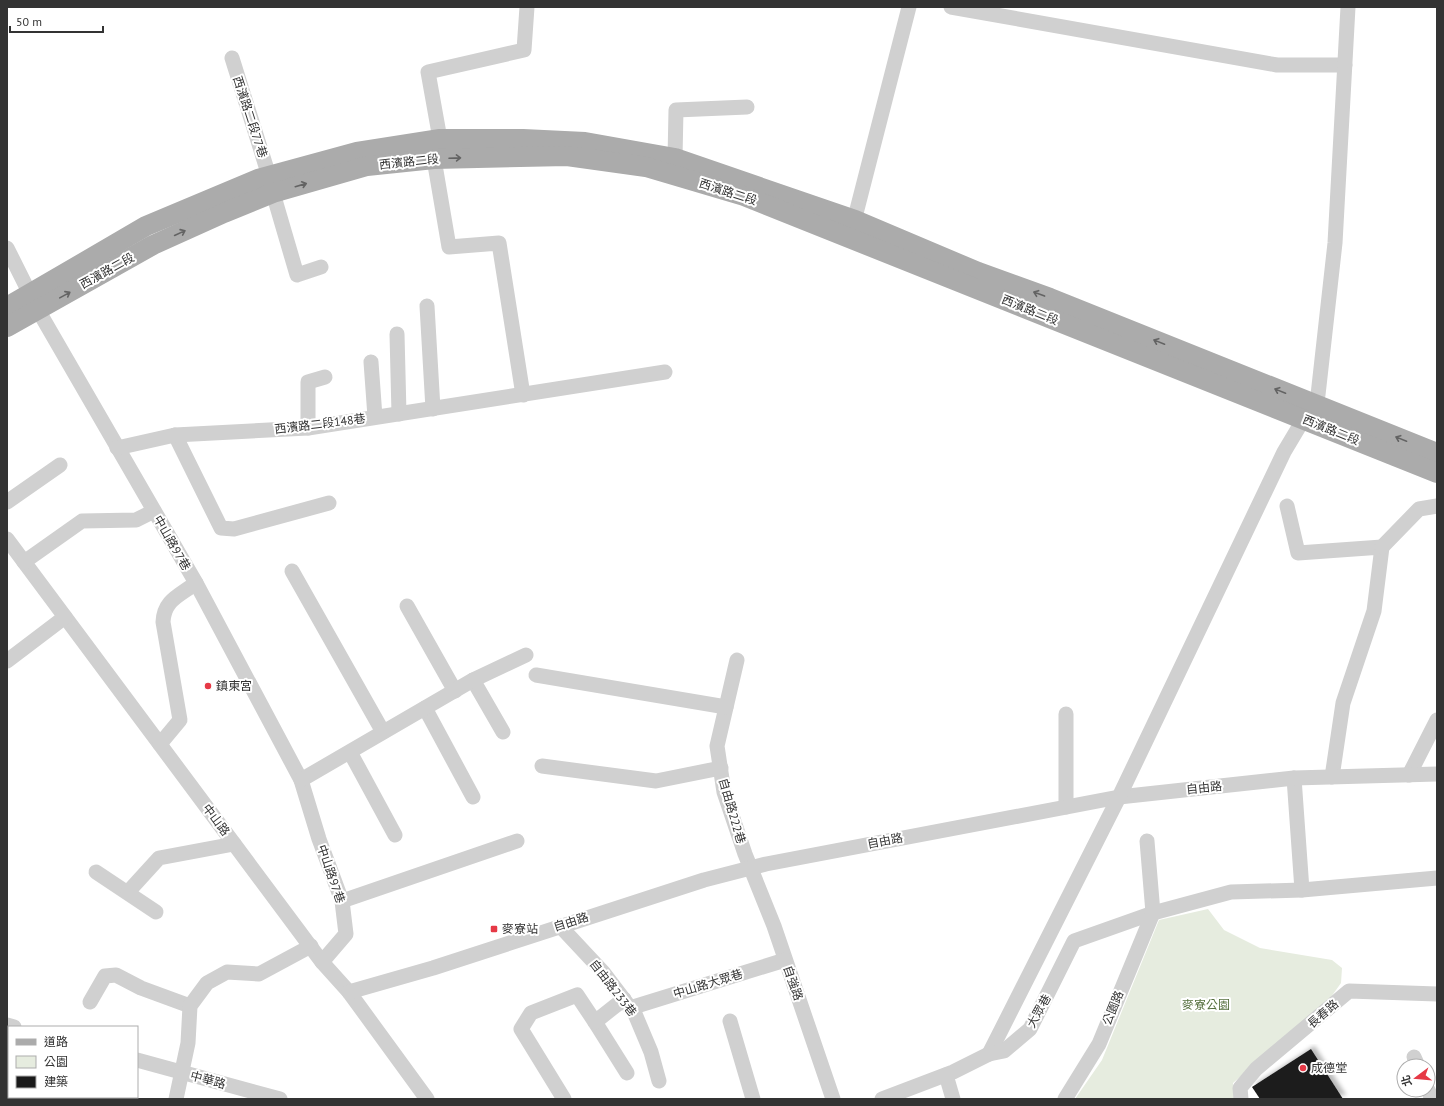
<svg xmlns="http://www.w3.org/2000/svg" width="1444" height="1106" font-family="'PT Sans','Noto Sans TC',sans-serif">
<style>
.green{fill:#e6ecdf}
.building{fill:#1a1a1a;filter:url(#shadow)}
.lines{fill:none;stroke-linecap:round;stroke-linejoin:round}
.minor{stroke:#d0d0d0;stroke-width:15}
.major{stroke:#ababab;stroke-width:20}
.oneway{stroke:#636363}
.poi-dot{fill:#e63946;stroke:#fff;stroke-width:1.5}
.labels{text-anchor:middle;stroke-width:4;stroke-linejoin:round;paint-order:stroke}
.street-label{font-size:12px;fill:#333;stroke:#fff}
.poi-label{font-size:12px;fill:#333;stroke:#fff;text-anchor:start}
.park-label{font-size:12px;fill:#56703f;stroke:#fff}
</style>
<defs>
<filter id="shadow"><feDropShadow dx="3.5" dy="-3.5" stdDeviation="2" flood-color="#0004"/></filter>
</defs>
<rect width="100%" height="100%" fill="#fff"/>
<path class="green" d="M1208,909L1224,930L1260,948L1332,960L1342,968L1341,983L1331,997L1233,1083L1234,1099H1075L1102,1060L1159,920Z"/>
<path class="building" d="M1311,1049L1343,1099H1260L1252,1087Z"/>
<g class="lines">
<g class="minor">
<path d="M951,7L1277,65H1345"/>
<path d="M232,58L269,176"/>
<path d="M440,139L428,72L524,50L527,7"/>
<path d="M675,158L676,110L747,107"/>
<path d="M434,159L449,247L499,243L523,395"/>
<path d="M273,193L297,275L321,267"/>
<path d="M852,229L909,7"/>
<path d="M7,248L38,310L196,583L301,780L319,839L342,901L346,934L322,962"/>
<path d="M427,306L433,409"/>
<path d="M397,334L399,414"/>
<path d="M371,362L375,417"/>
<path d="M308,428V382L325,377"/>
<path d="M175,435L221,528L234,529L329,503"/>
<path d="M117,448L175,435L308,428L665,372"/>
<path d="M7,502L60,465"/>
<path d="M1287,506L1298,553L1382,547L1374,611L1343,703L1332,777"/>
<path d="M7,539L322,962L349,992L427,1099"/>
<path d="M1382,547L1419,509L1437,506"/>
<path d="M24,562L82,521L136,520L154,511"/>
<path d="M292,571L383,732"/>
<path d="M407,606L455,691"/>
<path d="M737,660L717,746L724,792L745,854L774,926L833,1099"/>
<path d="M7,661L65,617"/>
<path d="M536,675L726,707"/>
<path d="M473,680L503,732"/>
<path d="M425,708L473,797"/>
<path d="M1066,714V807"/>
<path d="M160,744L180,720L163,622C164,600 179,596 196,583"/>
<path d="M350,752L395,835"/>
<path d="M542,766L656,781L721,768"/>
<path d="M1409,775L1437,720"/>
<path d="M1294,778L1302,890"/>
<path d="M301,780L473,680L526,655"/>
<path d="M96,872L156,912"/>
<path d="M128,892L159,858L234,844"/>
<path d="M342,901L517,841"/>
<path d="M560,926L603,972L635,1014L651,1052L659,1081"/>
<path d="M349,992L433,968L704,880L766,864L1119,797L1294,778L1437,774"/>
<path d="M624,999L595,1022L627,1073"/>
<path d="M90,1002L105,976L116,975L141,988L190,1006"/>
<path d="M630,1008L785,960"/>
<path d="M730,1021L753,1099"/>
<path d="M7,1025L14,1027"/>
<path d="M989,1054L1119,797L1284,452L1318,395L1335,243L1348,7"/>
<path d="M1414,1057L1418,1066"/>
<path d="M137,1060L280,1099"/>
<path d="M946,1075L953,1099"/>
<path d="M1428,1090L1432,1099"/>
<path d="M72,1099L73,1097"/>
<path d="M176,1099L188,1043L190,1006L207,983L227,972L259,974L311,946"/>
<path d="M564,1099L521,1029L531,1013L577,995L595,1022"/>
<path d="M882,1099L953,1072L989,1054L1004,1051L1030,1029L1074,941L1153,913L1231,892L1302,890L1437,878"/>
<path d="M1065,1099L1099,1044L1153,913L1147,841"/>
<path d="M1241,1099L1240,1088L1256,1069L1349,991L1437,994"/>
</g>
<g class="major">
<path d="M7,307L146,226L258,179L357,152L440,139H523L585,142L675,158L855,220L978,272L1050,298L1437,453"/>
<path d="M7,327L153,245L224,213L273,193L367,166L434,159L567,156L646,167L744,196L1437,473"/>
</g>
</g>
<defs><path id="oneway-shaft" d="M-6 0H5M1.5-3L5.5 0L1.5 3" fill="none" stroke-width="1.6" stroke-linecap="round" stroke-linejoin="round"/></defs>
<g class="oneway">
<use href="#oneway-shaft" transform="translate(455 158) rotate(-2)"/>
<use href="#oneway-shaft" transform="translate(301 185) rotate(-16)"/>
<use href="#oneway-shaft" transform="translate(180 233) rotate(-25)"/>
<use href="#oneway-shaft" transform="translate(1039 294) rotate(-160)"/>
<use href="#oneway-shaft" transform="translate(65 295) rotate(-29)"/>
<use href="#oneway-shaft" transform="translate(1159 342) rotate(-158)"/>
<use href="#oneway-shaft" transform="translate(1280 391) rotate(-158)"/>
<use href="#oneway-shaft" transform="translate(1401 439) rotate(-158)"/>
</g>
<g class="poi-dot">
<circle cx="208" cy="686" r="4"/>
<rect x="490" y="925" width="8" height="8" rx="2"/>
<circle cx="1303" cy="1068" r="4"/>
</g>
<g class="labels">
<g class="street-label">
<text transform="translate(250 117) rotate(72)" y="4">西濱路二段77巷</text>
<text transform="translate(409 162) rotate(-6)" y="4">西濱路二段</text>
<text transform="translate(728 192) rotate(18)" y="4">西濱路二段</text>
<text transform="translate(107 271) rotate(-29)" y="4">西濱路二段</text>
<text transform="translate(1030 310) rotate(22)" y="4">西濱路二段</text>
<text transform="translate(320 424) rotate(-7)" y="4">西濱路二段148巷</text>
<text transform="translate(1331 430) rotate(22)" y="4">西濱路二段</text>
<text transform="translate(172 543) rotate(60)" y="4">中山路97巷</text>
<text transform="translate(1204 788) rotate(-6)" y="4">自由路</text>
<text transform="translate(732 811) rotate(74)" y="4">自由路222巷</text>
<text transform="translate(216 820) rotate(53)" y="4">中山路</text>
<text transform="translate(885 841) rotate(-11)" y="4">自由路</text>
<text transform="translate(331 874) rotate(71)" y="4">中山路97巷</text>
<text transform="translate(571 922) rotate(-18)" y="4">自由路</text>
<text transform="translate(793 983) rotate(71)" y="4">自強路</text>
<text transform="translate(708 984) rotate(-17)" y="4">中山路大眾巷</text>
<text transform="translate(613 988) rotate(52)" y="4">自由路233巷</text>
<text transform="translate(1113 1008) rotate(-68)" y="4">公園路</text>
<text transform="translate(1039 1011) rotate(-61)" y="4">大眾巷</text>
<text transform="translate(1323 1014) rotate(-41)" y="4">長春路</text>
<text transform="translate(208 1080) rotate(15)" y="4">中華路</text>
</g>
<g class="poi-label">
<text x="216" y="690">鎮東宮</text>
<text x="502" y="933">麥寮站</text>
<text x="1311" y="1072">成德堂</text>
</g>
<g class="park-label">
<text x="1206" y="1009">麥寮公園</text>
</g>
</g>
<rect width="1444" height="1106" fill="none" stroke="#333333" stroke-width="16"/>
<rect x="8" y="1026" width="130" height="72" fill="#ffffff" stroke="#adadad"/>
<rect x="16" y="1039" width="20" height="6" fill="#ababab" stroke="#adadad"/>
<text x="44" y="1046" font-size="12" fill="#333333">道路</text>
<rect x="16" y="1056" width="20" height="12" fill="#e6ecdf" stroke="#adadad"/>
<text x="44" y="1066" font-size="12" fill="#333333">公園</text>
<rect x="16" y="1076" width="20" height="12" fill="#1a1a1a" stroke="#adadad"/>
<text x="44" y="1086" font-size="12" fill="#333333">建築</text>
<g transform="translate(1416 1078) rotate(254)"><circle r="19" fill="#ffffff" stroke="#adadad"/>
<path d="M0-3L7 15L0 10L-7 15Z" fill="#e63946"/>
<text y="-6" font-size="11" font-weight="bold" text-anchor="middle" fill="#333333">北</text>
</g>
<path d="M10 26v6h93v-6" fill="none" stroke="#333333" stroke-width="2"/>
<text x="16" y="26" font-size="12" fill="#333333" stroke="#ffffff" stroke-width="3" paint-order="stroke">50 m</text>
</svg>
